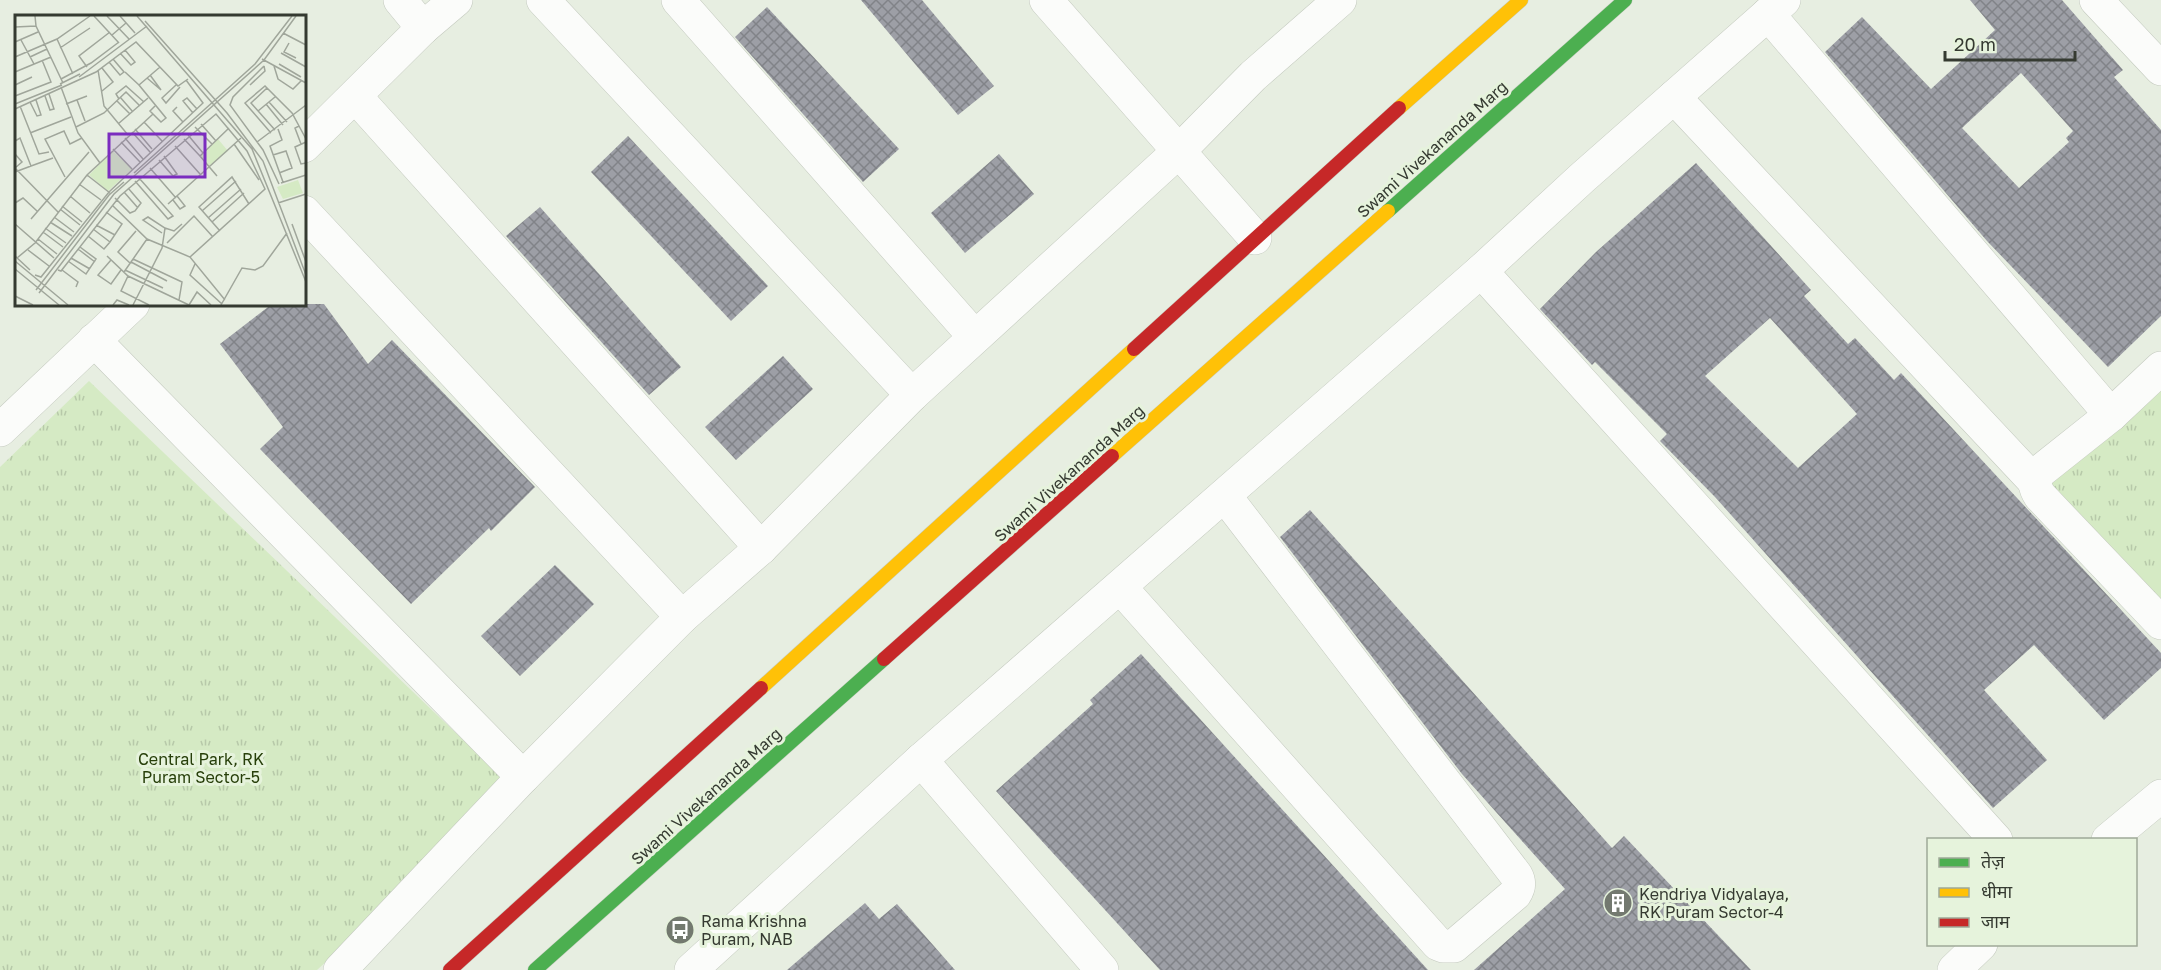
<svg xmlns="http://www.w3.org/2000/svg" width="2161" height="970" font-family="'Golos Text','Noto Sans Devanagari',sans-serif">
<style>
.grass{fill:url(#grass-tufts)}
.building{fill:url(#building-cross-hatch);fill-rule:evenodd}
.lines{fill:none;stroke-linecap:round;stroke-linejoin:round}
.street-casing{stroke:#c4cabf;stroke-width:34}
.fast-casing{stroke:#c4cabf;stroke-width:15}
.slow-casing{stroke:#c4cabf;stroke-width:15}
.jam-casing{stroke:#c4cabf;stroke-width:15}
.street{stroke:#fbfcfa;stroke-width:33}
.fast{stroke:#4caf50;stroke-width:14}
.slow{stroke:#ffc107;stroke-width:14}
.jam{stroke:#c62828;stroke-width:14}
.labels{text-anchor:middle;stroke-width:6;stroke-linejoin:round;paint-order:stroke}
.street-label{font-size:16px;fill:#353a31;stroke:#e6f3dc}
.park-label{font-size:16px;fill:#273f0a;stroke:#e6f3dc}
.poi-label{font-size:16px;fill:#353a31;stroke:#e6f3dc;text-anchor:start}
.inset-road{fill:none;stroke:#a0a69b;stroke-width:1.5}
.view{fill:#7b2cbf;fill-opacity:0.15;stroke:#7b2cbf;stroke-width:3}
.inset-edge{fill:none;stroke:#353a31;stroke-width:3}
</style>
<defs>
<pattern id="grass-tufts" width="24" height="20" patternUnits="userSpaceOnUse" patternTransform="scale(1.5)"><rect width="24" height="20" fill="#d5eac4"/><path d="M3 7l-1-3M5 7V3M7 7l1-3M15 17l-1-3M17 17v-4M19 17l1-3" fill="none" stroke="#b7c9a9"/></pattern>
<pattern id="building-cross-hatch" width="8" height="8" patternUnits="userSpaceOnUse" patternTransform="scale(1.5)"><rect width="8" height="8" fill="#9d9fa6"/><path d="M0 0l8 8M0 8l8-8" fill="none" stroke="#818388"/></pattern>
</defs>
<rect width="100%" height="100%" fill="#e7eee1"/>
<g class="grass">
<path d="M2161,363V619L2034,481Z"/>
<path d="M89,381L510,785L433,864L317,970H0V467Z"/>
</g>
<g class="building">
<path d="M861,0H922L994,86L958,115Z"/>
<path d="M1970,0H2062L2123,70L2114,77L2161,130V316L2108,367L1987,241L1825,52L1862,17L1931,89L1995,30ZM2021,73L2073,131L2066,138L2069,142L2019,188L1962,128Z"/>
<path d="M767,7L899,149L863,182L735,37Z"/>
<path d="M628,136L768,286L731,321L591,172Z"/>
<path d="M999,154L1034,194L965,253L931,213Z"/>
<path d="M1696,163L1811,290L1804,296L1848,344L1855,338L1894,380L1901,373L2161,653V668L2104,720L2034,645L1984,690L2047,760L1993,808L1715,497L1660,441L1667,434L1595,362L1592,365L1540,309L1596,252ZM1770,318L1857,414L1798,468L1705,376Z"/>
<path d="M540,207L681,367L649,395L506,236Z"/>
<path d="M272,304H324L368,364L392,340L535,487L491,531L489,528L411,604L260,449L283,427L220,344Z"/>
<path d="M783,356L813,389L736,460L705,427Z"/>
<path d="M1310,510L1612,848L1624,836L1751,970H1474L1565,889L1462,774L1280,537Z"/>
<path d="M555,565L594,604L520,676L481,636Z"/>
<path d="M1141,654L1428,970H1160L996,791L1093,704L1090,700Z"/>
<path d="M865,903L879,919L897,904L955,970H787Z"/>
</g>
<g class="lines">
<g class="street-casing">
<g id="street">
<path d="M400,0L423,28"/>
<path d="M543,0L912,395"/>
<path d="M678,0L974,336"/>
<path d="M1046,0L1255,238"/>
<path d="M2096,0L2161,69"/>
<path d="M1768,14L2111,415"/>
<path d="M355,96L761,548"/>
<path d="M1674,97L2034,481"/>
<path d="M304,146L423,28L456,0"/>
<path d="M304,212L682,617"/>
<path d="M1481,271L1996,840"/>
<path d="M94,340L523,777"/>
<path d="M2161,368L2111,415L2038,473C2033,482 2035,488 2040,496L2161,623"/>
<path d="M0,430L133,304"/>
<path d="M1120,587L1438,944L1443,946H1454L1515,894C1519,888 1520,882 1516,875L1225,496"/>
<path d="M921,760L1102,970"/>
<path d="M2108,840L2161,796"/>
<path d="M340,970L523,777L682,617L761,548L912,395L1179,151L1253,76L1340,0"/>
<path d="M691,970L921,760L1481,271L1582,178L1784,0"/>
<path d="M1954,970L1981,944"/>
</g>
</g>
<g class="fast-casing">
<g id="fast">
<path d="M1388,211L1625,0"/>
<path d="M535,970L884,659"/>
</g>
</g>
<g class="slow-casing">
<g id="slow">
<path d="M1399,108L1521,0"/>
<path d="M1112,456L1388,211"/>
<path d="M761,688L1134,349"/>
</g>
</g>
<g class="jam-casing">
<g id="jam">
<path d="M1134,349L1399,108"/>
<path d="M884,659L1112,456"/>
<path d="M450,970L761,688"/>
</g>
</g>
<use href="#street" class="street"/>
<use href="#fast" class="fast"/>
<use href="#slow" class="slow"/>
<use href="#jam" class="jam"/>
</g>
<defs>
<g id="building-disc" transform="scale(1.5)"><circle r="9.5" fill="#73796f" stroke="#e6f3dc"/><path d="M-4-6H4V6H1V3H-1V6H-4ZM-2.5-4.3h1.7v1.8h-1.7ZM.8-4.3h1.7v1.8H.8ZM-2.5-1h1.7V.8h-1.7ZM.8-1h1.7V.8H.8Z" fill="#fff"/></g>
<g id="bus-disc" transform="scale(1.5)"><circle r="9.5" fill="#73796f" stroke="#e6f3dc"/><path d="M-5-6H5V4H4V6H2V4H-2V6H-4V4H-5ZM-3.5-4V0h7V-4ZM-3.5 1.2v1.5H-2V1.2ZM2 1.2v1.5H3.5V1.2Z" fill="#fff"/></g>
</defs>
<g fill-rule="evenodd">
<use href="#building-disc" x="1618" y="903"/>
<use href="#bus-disc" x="680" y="930"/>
</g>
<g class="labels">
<g class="street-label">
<text transform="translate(1432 149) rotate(-42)" y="6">Swami Vivekananda Marg</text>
<text transform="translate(1069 473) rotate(-42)" y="6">Swami Vivekananda Marg</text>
<text transform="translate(706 796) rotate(-42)" y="6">Swami Vivekananda Marg</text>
</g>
<g class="park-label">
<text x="201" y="765">Central Park, RK<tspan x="201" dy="18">Puram Sector-5</tspan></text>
</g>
<g class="poi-label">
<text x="1639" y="900">Kendriya Vidyalaya,<tspan x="1639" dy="18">RK Puram Sector-4</tspan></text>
<text x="701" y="927">Rama Krishna<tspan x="701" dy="18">Puram, NAB</tspan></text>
</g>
</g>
<g transform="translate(15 15)">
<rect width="291" height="291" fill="#e7eee1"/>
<path d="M203,124L213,136L194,151L185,141ZM98,136L117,154L93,176L74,160ZM283,165L288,178L268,184L262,172Z" fill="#d5eac4"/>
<path class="inset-road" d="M20,1L21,11L48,68M79,1L104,28M92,1L114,24M105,1L120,18M122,1L237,134L291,267M130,6L212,98L248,146L291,260M0,12L21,11M268,18L291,30M97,20L111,8M42,24L58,59M6,25L19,49M0,27L23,17M274,28L269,37L281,43M45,33L75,13M105,38L116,50L120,47L110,35M266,38L291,52M0,42L42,24L75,1M15,42L32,34M247,44L291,68M94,47L105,60L109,57L98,44M264,49L286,62M249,51L218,82L215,90L248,135L264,169M259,51L263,64L278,74L286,66M72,52L64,41L95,17M83,55L89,91L113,120M0,57L36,42M110,57L124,70M64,62L132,11M132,63L146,75L135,60M46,64L76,48L104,27M45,69L65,59M0,70L17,62M161,70L147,83L151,88L165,72M235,70L250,56L249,51M46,72L63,118L85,148M252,73L236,88L260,115M87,76L98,67L87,53M0,81L36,67L27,45M30,81L35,95L39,94L34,79M105,82L118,97M104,84L101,79L111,71L129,87M62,85L70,106M102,86L115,99M15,87L22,101L26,100L21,85M254,87L272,107M0,89L47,70M51,89L72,81M251,89L268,110M5,91L24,139L34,137M140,91L135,96L146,107L151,103L124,70L145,52M162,92L158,96L168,107M0,94L81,57L121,27L163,71L173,64M243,96L260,82M178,98L168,86L172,83L182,94M129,107L147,126M103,109L133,83M186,109L201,126M284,111L280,113L286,129M61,112L89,98L111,77L125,91M180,112L197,129M120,114L137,134M263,114L267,125L255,131L268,167M117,117L135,137M15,118L56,102M256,118L230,88L250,71L277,98L291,124M173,120L188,138M110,123L128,144M169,124L185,141M0,126L5,123L16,151L0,157M106,127L125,147M242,127L291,90M291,127L280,132L286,149L291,148M219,129L244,165M160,131L185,159M98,134L117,154M0,139L7,147L0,153M258,140L271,136L277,153L264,158M144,145L158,161L162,159L149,141M16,151L38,143M0,153L43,197M135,153L161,183M119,158L240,49L277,1M72,160L95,178M202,161L185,141L214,113M50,162L30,124L49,116L55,129L67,123M120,166L153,204L158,201L124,163M266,168L291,160M64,169L86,185M109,177L123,193M55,181L75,198M100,183L115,198L120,196L126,188L113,173M158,185L165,194L170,191L162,181M0,188L8,183L22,196M263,188L291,179M153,189L226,123M97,190L132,224L175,242L210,285M47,191L67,207M45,194L65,210M187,196L221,166M39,202L59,217M193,203L226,174M16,204L74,137M35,207L57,221M197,207L229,178M0,209L39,243M277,209L291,247M81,210L100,220M30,213L51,228M150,213L159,216L167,209M78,214L95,227M205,216L184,192L217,162L234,189M28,217L48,232M73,221L89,234L95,227L107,209L91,197M23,224L42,239M152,228L179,201L198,222M63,234L80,247M13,235L34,251M0,241L15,255M92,241L113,261L174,290M2,243L20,228L72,160L138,99M56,243L75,254M118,244L167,267L164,285M96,245L83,260L96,269L106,255M0,246L53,290M53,246L71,259L81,244L65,232M116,247L152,266M115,248L103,237L121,216M180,249L175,260L207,289M0,254L44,290M43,255L46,256L105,181L201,99L232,136L250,174L175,242M47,255L63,267L61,272M110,255L148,273M109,257L132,224M20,260L26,262L94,177L188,88L171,65M113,261L106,276L134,290M21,275L94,180L109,167M24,278L99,179L249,45L281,1M0,281L18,290M98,290L102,285L114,290M118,290L147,233L150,213L133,202L128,205L147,218M174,290L182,277L196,290M206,290L227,253L240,255L248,251L272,218"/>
<path class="view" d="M94,119H190V162H94Z"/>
<rect width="291" height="291" class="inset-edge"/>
</g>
<rect x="1927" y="838" width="210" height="108" fill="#e6f3dc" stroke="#9fa998" stroke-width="1.5"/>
<rect x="1939" y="858" width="30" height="9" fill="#4caf50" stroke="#9fa998" stroke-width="1.5"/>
<text x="1981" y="868" font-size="18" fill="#353a31">तेज़</text>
<rect x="1939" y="888" width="30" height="9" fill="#ffc107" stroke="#9fa998" stroke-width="1.5"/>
<text x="1981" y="898" font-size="18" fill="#353a31">धीमा</text>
<rect x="1939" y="918" width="30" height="9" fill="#c62828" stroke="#9fa998" stroke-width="1.5"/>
<text x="1981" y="928" font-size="18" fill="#353a31">जाम</text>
<path d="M1945 51v9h130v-9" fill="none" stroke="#353a31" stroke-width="3"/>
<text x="1954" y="51" font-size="18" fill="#353a31" stroke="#e6f3dc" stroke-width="4.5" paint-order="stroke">20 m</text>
</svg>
